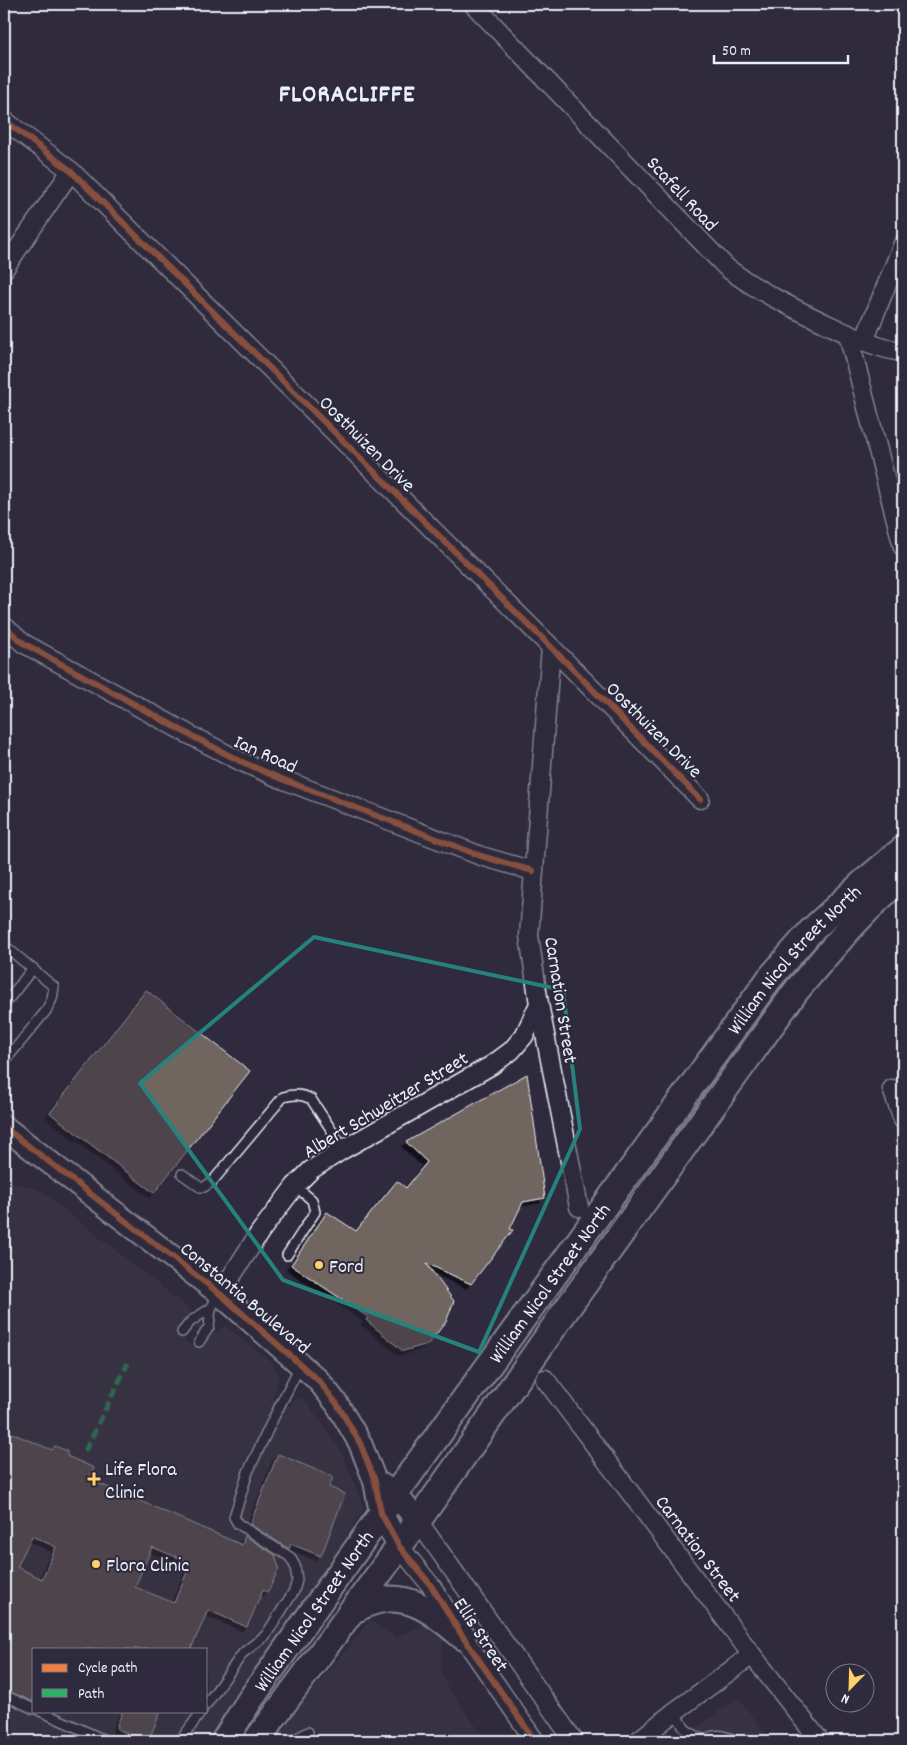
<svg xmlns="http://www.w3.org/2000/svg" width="907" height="1745" font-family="Dekko,sans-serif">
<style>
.built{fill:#433c48;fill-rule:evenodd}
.building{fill:#716560;stroke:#e8f1f8;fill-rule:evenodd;filter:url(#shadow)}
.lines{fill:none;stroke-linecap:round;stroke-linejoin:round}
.service-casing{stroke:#e8f1f8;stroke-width:12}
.minor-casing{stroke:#e8f1f8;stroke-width:21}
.tertiary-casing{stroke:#e8f1f8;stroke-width:26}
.secondary-casing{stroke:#e8f1f8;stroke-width:29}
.service{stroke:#2f2a3d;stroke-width:9}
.minor{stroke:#2f2a3d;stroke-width:18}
.tertiary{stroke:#2f2a3d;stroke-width:22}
.secondary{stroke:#2f2a3d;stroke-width:25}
.quiet{stroke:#2db169;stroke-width:5;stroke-dasharray:10 5;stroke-linecap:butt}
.cycleway-casing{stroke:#2f2a3d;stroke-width:9}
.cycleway{stroke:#f27e40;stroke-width:6}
.marked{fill:none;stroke:#25827c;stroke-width:4;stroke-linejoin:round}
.poi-dot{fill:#ffd166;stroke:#2f2a3d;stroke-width:2}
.labels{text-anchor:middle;stroke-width:4;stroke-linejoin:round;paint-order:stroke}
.street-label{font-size:20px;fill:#e8f1f8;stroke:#2f2a3d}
.poi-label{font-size:20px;fill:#e8f1f8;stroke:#2f2a3d;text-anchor:start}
.district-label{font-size:25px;font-weight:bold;letter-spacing:1px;fill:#e8f1f8;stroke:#2f2a3d}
</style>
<defs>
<filter id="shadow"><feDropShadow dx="-4.5" dy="4.5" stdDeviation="0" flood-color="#0009"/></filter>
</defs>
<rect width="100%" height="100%" fill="#2f2a3d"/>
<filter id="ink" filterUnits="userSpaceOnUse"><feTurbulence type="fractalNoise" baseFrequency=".02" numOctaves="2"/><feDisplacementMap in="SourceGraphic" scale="10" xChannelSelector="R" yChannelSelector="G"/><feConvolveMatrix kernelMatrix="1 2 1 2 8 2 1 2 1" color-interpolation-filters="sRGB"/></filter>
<g filter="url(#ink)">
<g class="built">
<path d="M9,1181L40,1190L189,1309L192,1320L199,1325L212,1334L225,1326L273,1363L279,1379L273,1398L290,1406L295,1399L302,1398L307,1402L342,1453L364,1508L214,1741H4V1184ZM193,1327L201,1333L191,1346L184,1340ZM278,1455L333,1477L329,1487L345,1494L321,1555L291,1544L288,1550L274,1545L277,1536L250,1524ZM34,1649H206V1711H34Z"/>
<path d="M370,1620L396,1637L423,1625L444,1639L440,1665L446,1685L487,1741H271Z"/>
<path d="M738,1698L772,1741H677Z"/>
</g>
<g class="building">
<path d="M146,990L250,1071L154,1193L50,1113Z"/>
<path d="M527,1074L545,1198L523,1202L510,1229L513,1230L471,1284L426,1263L454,1301L446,1322L428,1344L403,1351L366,1320L368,1317L291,1265L327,1212L356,1231L397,1181L406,1188L427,1162L406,1142Z"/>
<path d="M4,1430L52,1450L55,1446L67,1451V1456L94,1468L89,1479L242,1545L245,1536L275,1555L279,1568L268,1592L263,1590L247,1627L208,1610L191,1649H34V1702L4,1689ZM32,1536L56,1547L42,1579L17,1567ZM152,1547L191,1563L174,1603L135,1587Z"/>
<path d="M278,1454L333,1477L329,1487L345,1494L321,1556L291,1544L289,1549L250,1524Z"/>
<path d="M123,1711H161L149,1739L140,1735L139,1738L117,1729L118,1726L117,1725Z"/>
</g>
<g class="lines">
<g class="service-casing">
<g id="service">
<path d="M4,945L54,987L52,999L46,1011L4,1062"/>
<path d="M4,1005L33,968"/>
<path d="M182,1174L200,1187H204L212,1182L283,1097C294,1094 301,1094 311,1099L344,1149"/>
<path d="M287,1255L315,1212L312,1200L295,1186"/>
<path d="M182,1332L191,1321L211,1308L220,1294"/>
<path d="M199,1342L209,1327L211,1308"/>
<path d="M4,1695L34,1709"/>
<path d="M206,1705L243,1653L266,1635L294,1591L297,1580L295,1566L290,1557L238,1524L234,1517L248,1472L273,1419L301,1364"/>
<path d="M40,1711L107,1741"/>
<path d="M674,1712L686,1730L703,1740L702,1741"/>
<path d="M703,1740C718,1732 724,1736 738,1741"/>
<path d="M180,1741L202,1711"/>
<path d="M292,1741L308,1732"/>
</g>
</g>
<g class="minor-casing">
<g id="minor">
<path d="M473,4L727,268C759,292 795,309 831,326C854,337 878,349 903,352"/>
<path d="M4,120L71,171L551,647L700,799"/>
<path d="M4,269L71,171"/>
<path d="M848,334L903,547"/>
<path d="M864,341L903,244"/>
<path d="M4,626L23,643L190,735L240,761L279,778L450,844L481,856L533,871"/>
<path d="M551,647L529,936L539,1004L579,1207"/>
<path d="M892,1089L903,1120"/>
<path d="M220,1294L260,1232L295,1186L311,1170L344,1149L492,1065L511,1051L524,1036L539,1004"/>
<path d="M545,1379L752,1655L820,1741"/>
<path d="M418,1521L574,1741"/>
<path d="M399,1546L432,1587L463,1637L535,1741"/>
<path d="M638,1741L674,1712L752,1655"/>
</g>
</g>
<g class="tertiary-casing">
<g id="tertiary">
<path d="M4,1127L220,1294L318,1380L337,1404L360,1443L375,1481L381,1513L399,1546"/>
<path d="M380,1484L395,1494L418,1521"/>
</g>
</g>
<g class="secondary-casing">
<g id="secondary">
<path d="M351,1611C359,1608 368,1603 376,1601C412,1592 438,1616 463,1637"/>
<path id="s1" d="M224,1741L250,1700L389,1503L770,978L811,931L866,880L903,849"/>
<path d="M256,1741L418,1521L561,1317L796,991C829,952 863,910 903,877"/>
</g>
</g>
<use href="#service" class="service"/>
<use href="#minor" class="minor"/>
<use href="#tertiary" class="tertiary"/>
<use href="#secondary" class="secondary"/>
<path class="quiet" d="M85,1451L128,1363"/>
<g class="cycleway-casing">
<g id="cycleway">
<path d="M4,120L71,171L551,647L700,799"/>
<path d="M4,626L23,643L190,735L240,761L279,778L450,844L481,856L533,871"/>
<path d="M4,1127L220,1294L318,1380L337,1404L360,1443L375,1481L381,1513L399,1546L432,1587L463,1637L535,1741"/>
</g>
</g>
<use href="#cycleway" class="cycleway"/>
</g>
</g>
<path d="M0 0H907V1745H0ZM314,937L563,990L580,1129L479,1352L283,1280L140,1083Z" fill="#2f2a3d" fill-opacity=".55" fill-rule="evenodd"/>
<path class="marked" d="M314,937L563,990L580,1129L479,1352L283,1280L140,1083Z"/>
<g class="poi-dot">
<circle cx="319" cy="1265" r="5"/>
<path d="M91.5 1471.5h5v5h5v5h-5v5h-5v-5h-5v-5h5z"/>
<circle cx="96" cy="1564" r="5"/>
</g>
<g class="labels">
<g class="street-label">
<text transform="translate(683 193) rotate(47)" y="7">Scafell Road</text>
<text transform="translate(368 443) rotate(45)" y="7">Oosthuizen Drive</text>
<text transform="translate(655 729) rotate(45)" y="7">Oosthuizen Drive</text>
<text transform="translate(266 753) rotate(24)" y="7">Ian Road</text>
<text dy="7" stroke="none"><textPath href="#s1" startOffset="968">William Nicol Street North</textPath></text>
<text transform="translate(562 1000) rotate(81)" y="7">Carnation Street</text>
<text transform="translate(385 1104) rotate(-31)" y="7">Albert Schweitzer Street</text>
<text dy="7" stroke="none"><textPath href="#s1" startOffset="562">William Nicol Street North</textPath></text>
<text transform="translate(246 1297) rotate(40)" y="7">Constantia Boulevard</text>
<text transform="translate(699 1548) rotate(53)" y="7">Carnation Street</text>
<text dy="7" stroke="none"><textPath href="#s1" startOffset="158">William Nicol Street North</textPath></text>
<text transform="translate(482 1634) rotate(57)" y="7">Ellis Street</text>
</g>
<g class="poi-label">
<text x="329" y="1272">Ford</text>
<text x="105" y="1475">Life Flora<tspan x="105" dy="23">Clinic</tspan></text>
<text x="106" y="1571">Flora Clinic</text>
</g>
<g class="district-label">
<text x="347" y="101">FLORACLIFFE</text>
</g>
</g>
<rect width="907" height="1745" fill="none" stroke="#2f2a3d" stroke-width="20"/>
<rect x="10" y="10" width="887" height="1725" fill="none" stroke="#e8f1f8" stroke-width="2" filter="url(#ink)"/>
<rect x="32" y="1648" width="175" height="65" fill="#2f2a3d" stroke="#797a88"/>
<rect x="42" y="1664" width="25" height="8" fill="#f27e40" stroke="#797a88"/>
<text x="78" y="1672" font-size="15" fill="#e8f1f8">Cycle path</text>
<rect x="42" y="1689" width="25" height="8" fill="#2db169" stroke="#797a88"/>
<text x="78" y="1698" font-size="15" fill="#e8f1f8">Path</text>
<g transform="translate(850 1688) rotate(203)"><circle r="24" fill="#2f2a3d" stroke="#797a88"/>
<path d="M0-4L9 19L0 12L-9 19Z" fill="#ffd166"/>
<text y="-8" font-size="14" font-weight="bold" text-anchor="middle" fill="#e8f1f8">N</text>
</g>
<path d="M714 55v8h134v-8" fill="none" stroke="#e8f1f8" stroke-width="2.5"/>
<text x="722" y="55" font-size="15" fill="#e8f1f8" stroke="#2f2a3d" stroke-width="4" paint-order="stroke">50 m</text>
</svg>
